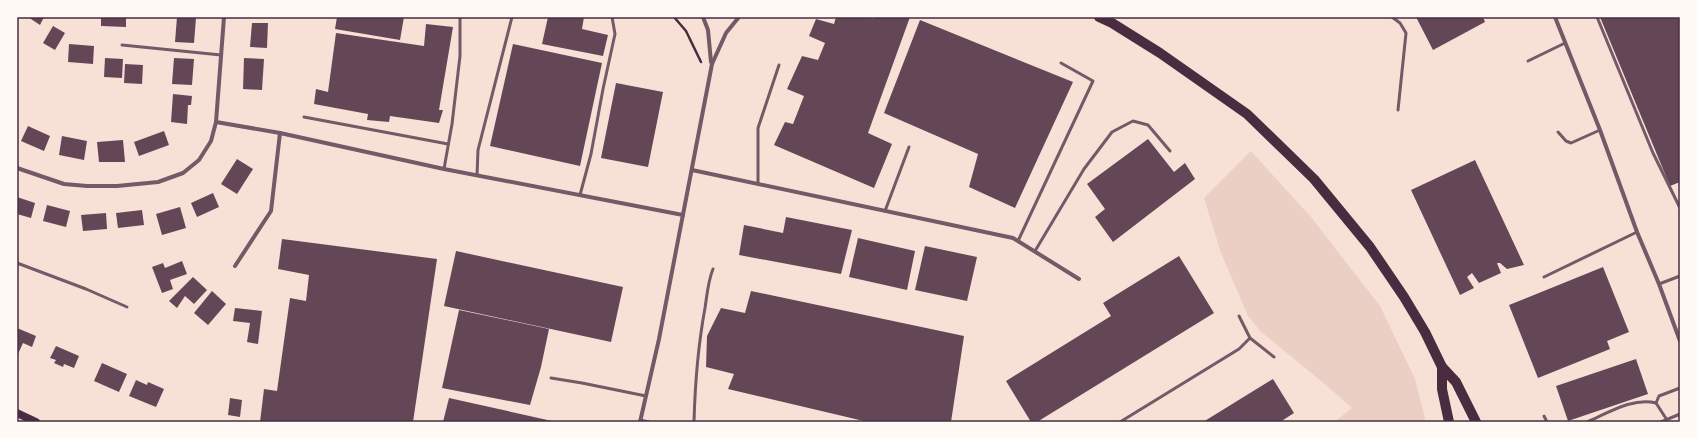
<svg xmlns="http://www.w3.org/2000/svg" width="1697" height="439" font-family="'Space Grotesk',sans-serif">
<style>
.green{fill:#ebcfc5}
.building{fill:#644757}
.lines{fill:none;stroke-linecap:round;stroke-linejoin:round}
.path{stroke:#4a2c40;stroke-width:2.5}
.service{stroke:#755966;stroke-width:3}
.minor{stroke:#755966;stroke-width:4}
.secondary{stroke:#4a2c40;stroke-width:8}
.primary{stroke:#4a2c40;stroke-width:10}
.neatline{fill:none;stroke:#4a2c40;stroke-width:1.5}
</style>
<rect width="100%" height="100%" fill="#f7e1d7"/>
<path class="green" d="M1251,151L1311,217L1380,306L1415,379L1426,422H1334L1352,408L1326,385L1260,331L1248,316L1221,253L1204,198Z"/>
<g class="building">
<path d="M28,17H44L40,25Z"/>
<path d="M101,17H126V27L101,26Z"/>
<path d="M177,17L196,18L194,43L175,42Z"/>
<path d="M337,17H404L400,40L335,29Z"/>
<path d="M548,17H584L582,29L608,35L603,56L542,44Z"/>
<path d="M836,17H868L873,19V17H910L868,133L892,144L874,188L774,145L785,122L793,124L804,96L787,89L802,56L818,60L825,43L809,36L816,19L834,24Z"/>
<path d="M1416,17H1483L1485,22L1433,50Z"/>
<path d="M1600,17H1680V182L1670,186Z"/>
<path d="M920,20L1073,82L1015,208L969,187L978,154L884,113Z"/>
<path d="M252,23H268L267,48L250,47Z"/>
<path d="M426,24L453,27L439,110H443L439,123L390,116L389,122L367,120L368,114L314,104L316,89L328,92L336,33L424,46Z"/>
<path d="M53,26L65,33L55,50L43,43Z"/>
<path d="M69,44L94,46L93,64L68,62Z"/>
<path d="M513,44L602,63L580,166L490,146Z"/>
<path d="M105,58L123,59L122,78L104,77Z"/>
<path d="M174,58L194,59L192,85L172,84Z"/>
<path d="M244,58L264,59L262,90L243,89Z"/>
<path d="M125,64L143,65L142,84L124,83Z"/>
<path d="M616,83L663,92L648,167L601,158Z"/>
<path d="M173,94L192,96L191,105H188L187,124L171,122Z"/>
<path d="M28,126L50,136L44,151L21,141Z"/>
<path d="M164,131L169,145L139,156L134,142Z"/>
<path d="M62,136L87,141L84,160L59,155Z"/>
<path d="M1148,139L1174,172L1185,163L1195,179L1113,242L1095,217L1105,209L1087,184Z"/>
<path d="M123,140L125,162H99L97,142Z"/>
<path d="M237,159L253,169L237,194L221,184Z"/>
<path d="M1475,160L1524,265L1507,269L1500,263H1497L1501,273L1479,283L1472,273L1467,277L1474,288L1460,295L1411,190Z"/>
<path d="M213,193L219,207L197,217L191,203Z"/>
<path d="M17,197L35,203L31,218L17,214Z"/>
<path d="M47,205L70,211L66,227L43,221Z"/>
<path d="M180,207L186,228L162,235L156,214Z"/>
<path d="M142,210L144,225L118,228L116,213Z"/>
<path d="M106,213L107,229L83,231L81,215Z"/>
<path d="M786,217L852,230L841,274L739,255L744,225L783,233Z"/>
<path d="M858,238L915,251L907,290L849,277Z"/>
<path d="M282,239L437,259L413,422H260L264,389L277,391L290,298L306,301L309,275L278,269Z"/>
<path d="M925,246L977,257L967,301L915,290Z"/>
<path d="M456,251L623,287L611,342L444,306Z"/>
<path d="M1179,256L1214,313L1037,422H1031L1006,381L1111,316L1103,303Z"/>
<path d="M182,261L187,274L170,280L173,289L162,293L152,267L163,263L165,268Z"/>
<path d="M1603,267L1629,332L1607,341L1610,349L1538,378L1509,305Z"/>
<path d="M193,277L207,290L194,304L185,296L177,308L169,301Z"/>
<path d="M212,291L226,304L208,325L194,313Z"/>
<path d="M751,291L964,336L951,422H868L728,389L734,374L706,367L707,336L721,308L745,313Z"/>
<path d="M235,308L262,311L258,344L247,342L250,323L233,321Z"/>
<path d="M459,310L549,329L541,367L530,405L442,388Z"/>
<path d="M17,328L36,336L32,347L23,343L18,354L17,353Z"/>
<path d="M56,346L79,356L74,368L64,364L63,367L54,363L56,360L50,358Z"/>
<path d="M1636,359L1648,394L1568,421L1556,386Z"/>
<path d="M102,363L127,374L119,392L94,381Z"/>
<path d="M1273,379L1294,413L1280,422H1203Z"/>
<path d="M136,380L147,385L148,382L164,389L156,407L129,396Z"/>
<path d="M230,398L242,400L240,417L228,415Z"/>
<path d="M449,398L552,421V422H443Z"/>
</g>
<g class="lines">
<path class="path" d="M674,17L686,31L701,62"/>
<g class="service">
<path d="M1392,17L1400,23L1406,33L1398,110"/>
<path d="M1597,17L1653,153L1680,208"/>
<path d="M122,45L221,55"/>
<path d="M1528,61L1565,43"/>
<path d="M304,117L448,144"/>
<path d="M1558,132L1566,141L1571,143L1600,130"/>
<path d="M444,169L452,124L460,56V17"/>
<path d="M477,175L478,150L512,17"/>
<path d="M758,184V128L779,65"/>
<path d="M580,195L591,154L603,89L615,34L612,17"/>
<path d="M885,211L909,147"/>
<path d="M1018,241L1093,81L1061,63"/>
<path d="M1035,251L1084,169L1112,132L1133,121L1148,125L1170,151"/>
<path d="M17,263L86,289L127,307"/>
<path d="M1544,277L1637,232"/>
<path d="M1659,284L1680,276"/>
<path d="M1239,316L1250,338L1274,357"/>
<path d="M551,378L582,383L646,396"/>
<path d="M1656,403L1659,396L1680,388"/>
<path d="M1544,416L1547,422"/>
<path d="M640,420L649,422"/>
<path d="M694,422C695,384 698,346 705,308C707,295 708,281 713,269"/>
<path d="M1120,422L1239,349L1250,338"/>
<path d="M1587,422C1608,413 1633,397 1656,403L1667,420"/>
<path d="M1661,422L1680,414"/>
</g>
<g class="minor">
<path d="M703,17L708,30L711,62"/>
<path d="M1555,17L1600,130L1637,232L1659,284L1680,341"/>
<path d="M216,122L280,133L444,169L683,215"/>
<path d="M17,168L64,184L87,186H117L158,182L183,173L199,160L211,141L216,122L224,17"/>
<path d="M692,170L1013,238L1079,279"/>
<path d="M235,266L271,211L280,133"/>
<path d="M640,422L659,339L712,64L726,33L739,17"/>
</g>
<path class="secondary" d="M17,413L36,422"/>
<g class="primary">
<path d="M1099,17L1112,23L1160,53L1247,114L1314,179L1370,247L1404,297L1425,332L1442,367L1456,382L1476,422"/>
<path d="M1442,367V389L1449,422"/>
</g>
</g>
<rect width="1697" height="439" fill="none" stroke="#fffaf5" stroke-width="36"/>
<rect x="18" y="18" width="1661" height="403" class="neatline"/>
</svg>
